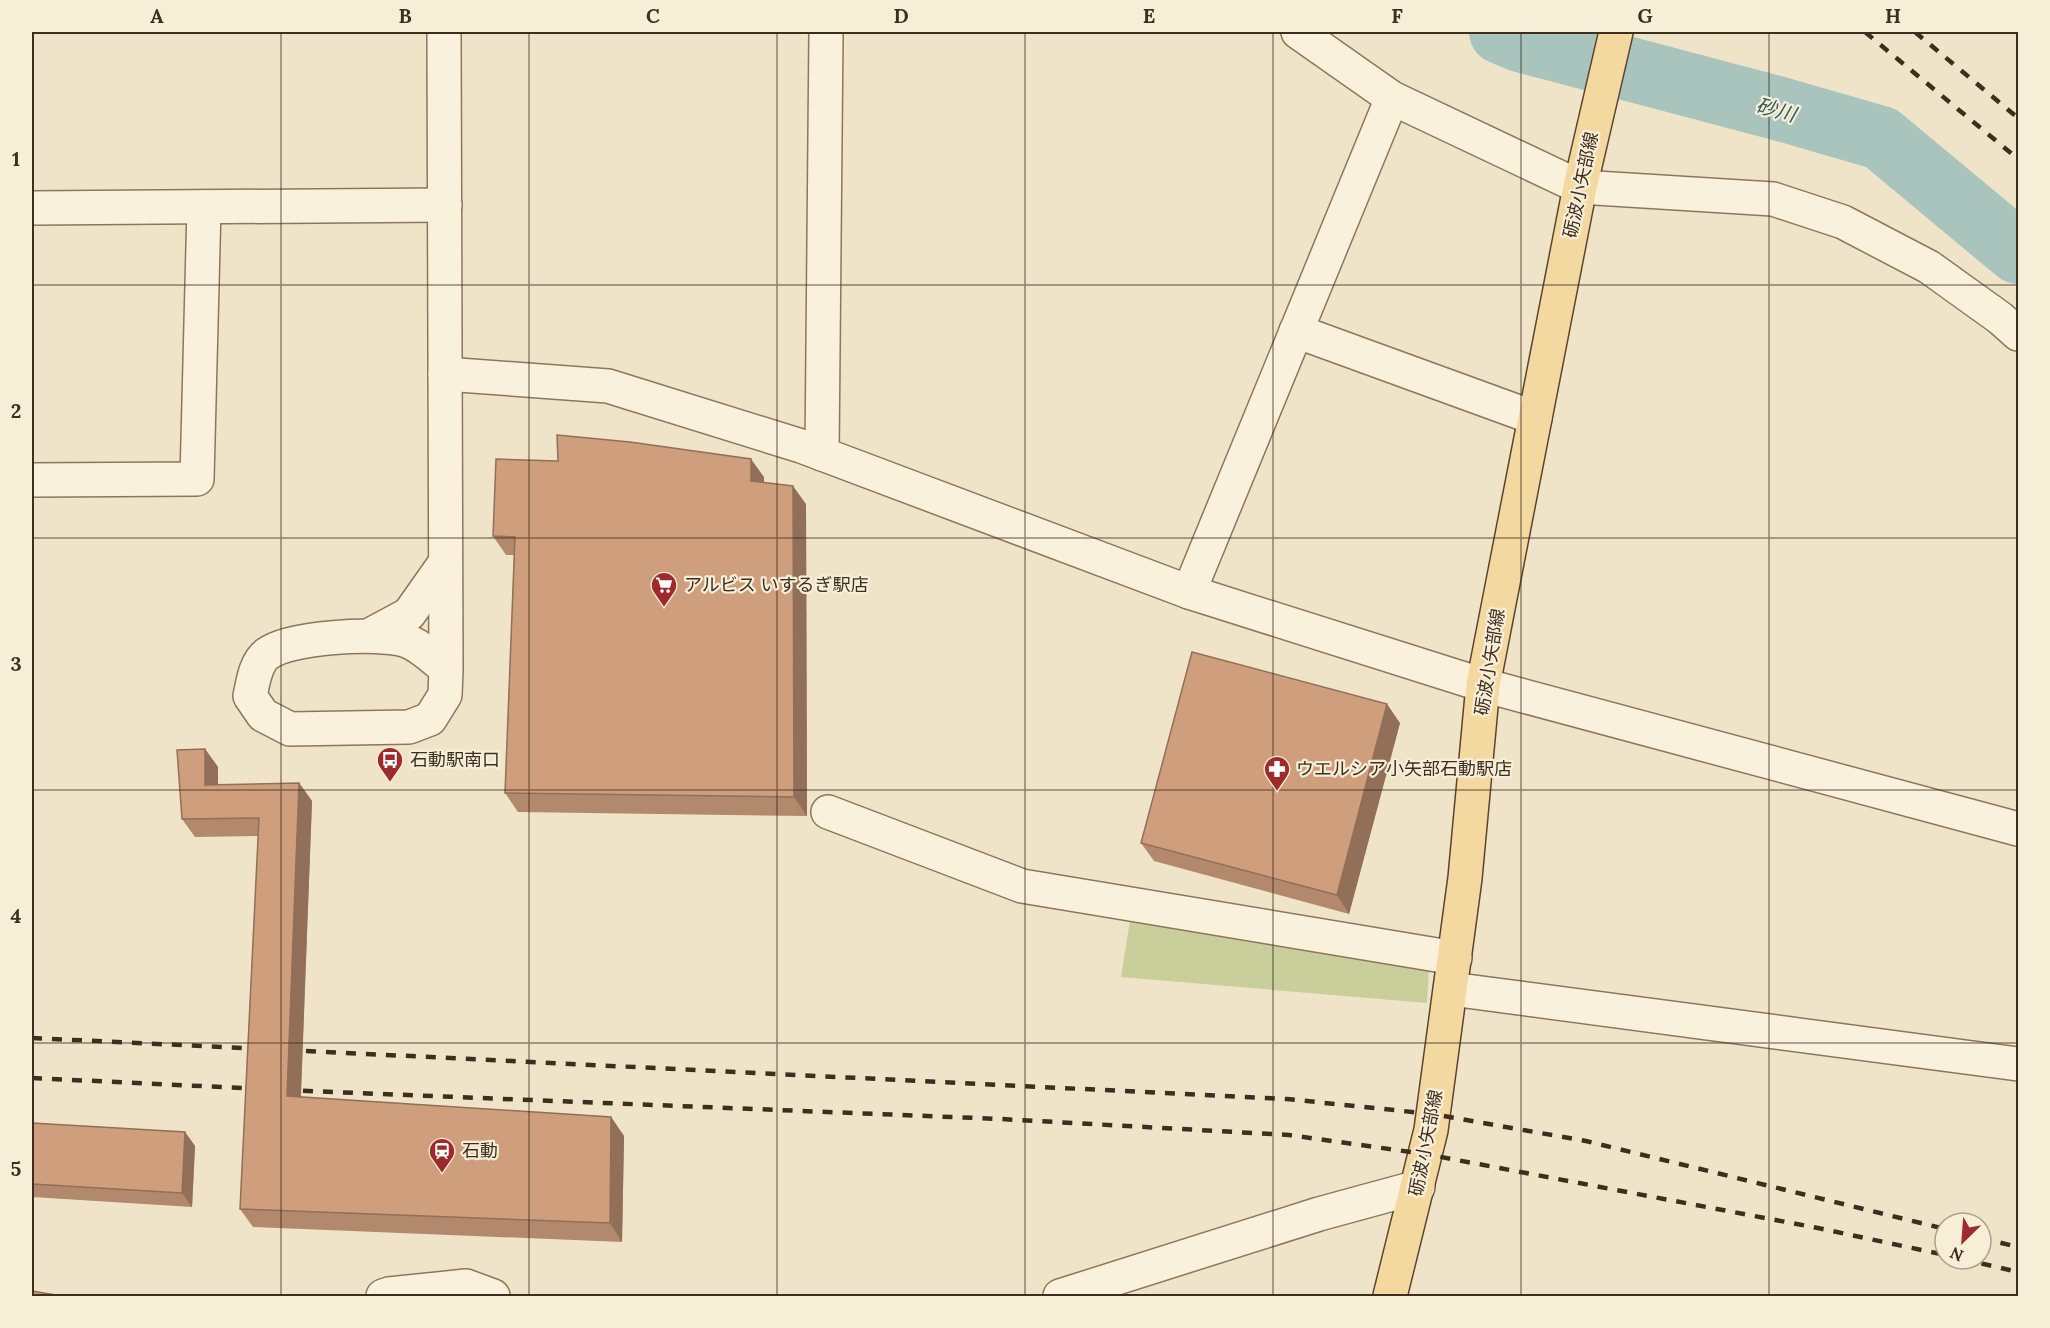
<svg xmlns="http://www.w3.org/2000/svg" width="2050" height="1328" font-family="Lora,'Noto Sans JP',serif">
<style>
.green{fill:#c9cf9b}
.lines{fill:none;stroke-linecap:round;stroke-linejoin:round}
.river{stroke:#a9c4bc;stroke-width:64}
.minor-casing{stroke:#8d765c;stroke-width:36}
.major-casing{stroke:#5b4430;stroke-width:36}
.minor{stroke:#faf1dc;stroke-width:33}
.major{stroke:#f3d9a0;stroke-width:33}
.rail{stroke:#3d2e20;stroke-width:4.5;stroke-dasharray:10 10;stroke-linecap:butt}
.wall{fill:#b2896c}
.shaded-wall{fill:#916f58}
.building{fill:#cf9f7d;stroke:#916f58;stroke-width:1.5}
.grid{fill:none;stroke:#3d2e20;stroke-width:1.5;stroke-opacity:0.55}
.labels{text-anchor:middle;stroke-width:4.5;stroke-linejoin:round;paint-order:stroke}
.street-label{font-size:18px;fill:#3d2e20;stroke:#f7eed8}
.poi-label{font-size:18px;fill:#3d2e20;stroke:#f7eed8;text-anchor:start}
.water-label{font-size:20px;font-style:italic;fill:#2f5d5a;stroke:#f7eed8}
.neatline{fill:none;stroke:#3d2e20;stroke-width:2}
.grid-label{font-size:20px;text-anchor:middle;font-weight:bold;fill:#3d2e20}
</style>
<rect width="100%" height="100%" fill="#f0e4c8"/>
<path class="green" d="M1131,914L1429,969L1427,1003L1121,977Z"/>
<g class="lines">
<path class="river" d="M1501,32L1520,40L1777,108L1881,138L2018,252"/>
<g class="minor-casing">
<g id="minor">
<path d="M444,32L446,669L445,695L430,719L409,727L290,729L263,715L250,696C253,683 255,663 267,654C289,637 377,632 404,640C419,644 434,659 446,669"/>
<path d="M1298,32L1392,98L1580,187L1773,199L1843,222L1929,267L2000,318L2018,334"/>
<path d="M32,208L445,205"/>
<path d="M1296,331L1535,418"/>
<path d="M445,374L608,386L801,446L1189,592L1483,685L2018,829"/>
<path d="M822,454L826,32"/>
<path d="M32,480L197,479L204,207"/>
<path d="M1189,592L1392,98"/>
<path d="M370,635L409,614L445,563"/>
<path d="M828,812L1022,886L1455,958"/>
<path d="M1451,989L2018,1064"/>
<path d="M383,1296L389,1294L466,1286L493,1296"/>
<path d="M1060,1296L1319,1214L1418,1187"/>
</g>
</g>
<g class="major-casing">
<path id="major" d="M1390,1296L1431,1130L1465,878L1483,685L1580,187L1616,32"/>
</g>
<use href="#minor" class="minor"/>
<use href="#major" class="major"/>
<g class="rail">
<path d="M1865,32L2018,159"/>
<path d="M1915,32L2018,118"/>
<path d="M32,1038L265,1049"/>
<path d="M286,1050L1287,1099L1432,1114L1586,1141L1945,1229"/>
<path d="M32,1078L262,1089"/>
<path d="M283,1090L1001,1119L1289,1135L1425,1154L1818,1228L1945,1255"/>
<path d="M1981,1238L2018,1247"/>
<path d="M1962,1259L2018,1272"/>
</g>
</g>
<g class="wall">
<path d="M764,477V482L806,504L807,816L518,812L505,793L514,555H506L493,536Z"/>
<path d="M1400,723L1349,914L1154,861L1141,843Z"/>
<path d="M205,749L218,767V785L299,783L312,801L301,1097L611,1117L624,1136L622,1242L253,1227L240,1209L258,836L195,837L182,819Z"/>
<path d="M32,1123L185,1132L195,1146L192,1207L32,1197Z"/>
</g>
<g class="shaded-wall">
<path d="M751,459L764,477V499L751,481Z"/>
<path d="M793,486L806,504L807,816L794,797Z"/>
<path d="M1387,704L1400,723L1349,914L1337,895Z"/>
<path d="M205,749L218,767V804L205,785Z"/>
<path d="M299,783L312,801L300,1114L287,1096Z"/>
<path d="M611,1117L624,1136L622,1242L610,1223Z"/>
<path d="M185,1132L195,1146L192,1207L182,1193Z"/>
</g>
<g class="building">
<path d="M557,435L630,442L751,459V481L793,486L794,797L505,793L515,537L493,536L496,459L558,461Z"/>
<path d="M1192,652L1387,704L1337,895L1141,843Z"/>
<path d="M205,749V785L299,783L287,1096L611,1117L610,1223L240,1209L259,818L182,819L177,750Z"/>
<path d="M32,1123L185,1132L182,1193L32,1184Z"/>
<path d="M32,1291L62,1296H32Z"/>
</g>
<path class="grid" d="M281,32V1296M529,32V1296M777,32V1296M1025,32V1296M1273,32V1296M1521,32V1296M1769,32V1296M32,285H2018M32,538H2018M32,790H2018M32,1043H2018"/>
<defs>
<g id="supermarket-pin" transform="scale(1.35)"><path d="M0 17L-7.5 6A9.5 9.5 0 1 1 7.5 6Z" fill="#9e2a2b" stroke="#f7eed8"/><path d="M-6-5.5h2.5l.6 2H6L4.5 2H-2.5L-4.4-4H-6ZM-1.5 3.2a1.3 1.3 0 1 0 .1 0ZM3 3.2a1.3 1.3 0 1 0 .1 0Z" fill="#fff"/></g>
<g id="bus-pin" transform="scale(1.35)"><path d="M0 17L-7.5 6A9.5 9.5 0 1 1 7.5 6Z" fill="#9e2a2b" stroke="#f7eed8"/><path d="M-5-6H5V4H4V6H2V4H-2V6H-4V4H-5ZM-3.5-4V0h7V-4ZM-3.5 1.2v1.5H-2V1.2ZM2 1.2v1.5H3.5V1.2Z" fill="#fff"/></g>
<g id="pharmacy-pin" transform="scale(1.35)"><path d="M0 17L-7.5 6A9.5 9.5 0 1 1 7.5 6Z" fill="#9e2a2b" stroke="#f7eed8"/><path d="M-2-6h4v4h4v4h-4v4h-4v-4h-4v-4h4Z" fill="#fff"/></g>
<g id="station-pin" transform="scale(1.35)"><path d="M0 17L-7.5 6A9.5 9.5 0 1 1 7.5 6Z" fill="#9e2a2b" stroke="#f7eed8"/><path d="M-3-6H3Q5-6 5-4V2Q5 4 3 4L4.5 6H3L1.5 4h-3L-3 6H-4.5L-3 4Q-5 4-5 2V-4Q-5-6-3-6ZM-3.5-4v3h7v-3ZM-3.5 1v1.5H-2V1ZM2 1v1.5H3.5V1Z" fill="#fff"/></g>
</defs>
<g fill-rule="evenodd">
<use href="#supermarket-pin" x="664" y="585"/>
<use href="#bus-pin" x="390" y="760"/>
<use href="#pharmacy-pin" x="1277" y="769"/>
<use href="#station-pin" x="442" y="1151"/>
</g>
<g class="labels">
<g class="street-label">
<text transform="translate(1581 185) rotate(-78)" y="6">砺波小矢部線</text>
<text transform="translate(1490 662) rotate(-81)" y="6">砺波小矢部線</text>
<text transform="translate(1426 1143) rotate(-79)" y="6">砺波小矢部線</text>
</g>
<g class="poi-label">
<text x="684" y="591">アルビス いするぎ駅店</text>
<text x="410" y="766">石動駅南口</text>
<text x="1296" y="775">ウエルシア小矢部石動駅店</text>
<text x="462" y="1157">石動</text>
</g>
<g class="water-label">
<text transform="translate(1776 110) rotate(15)" y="7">砂川</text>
</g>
</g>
<rect width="2050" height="1328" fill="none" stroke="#f7eed8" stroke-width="66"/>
<g transform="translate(1963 1241) rotate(205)"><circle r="28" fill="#f7eed8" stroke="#ada18e" stroke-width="1.5"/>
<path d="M0-4.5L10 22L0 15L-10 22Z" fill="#9e2a2b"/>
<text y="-9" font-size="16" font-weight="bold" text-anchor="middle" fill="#3d2e20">N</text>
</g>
<rect x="33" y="33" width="1984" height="1262" class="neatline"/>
<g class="grid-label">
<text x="157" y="23">A</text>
<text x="405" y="23">B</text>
<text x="653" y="23">C</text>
<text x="901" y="23">D</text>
<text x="1149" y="23">E</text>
<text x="1397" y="23">F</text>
<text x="1645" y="23">G</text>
<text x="1893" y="23">H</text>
<text x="16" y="166">1</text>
<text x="16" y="418">2</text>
<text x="16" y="671">3</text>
<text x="16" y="923">4</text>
<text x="16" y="1176">5</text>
</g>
</svg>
